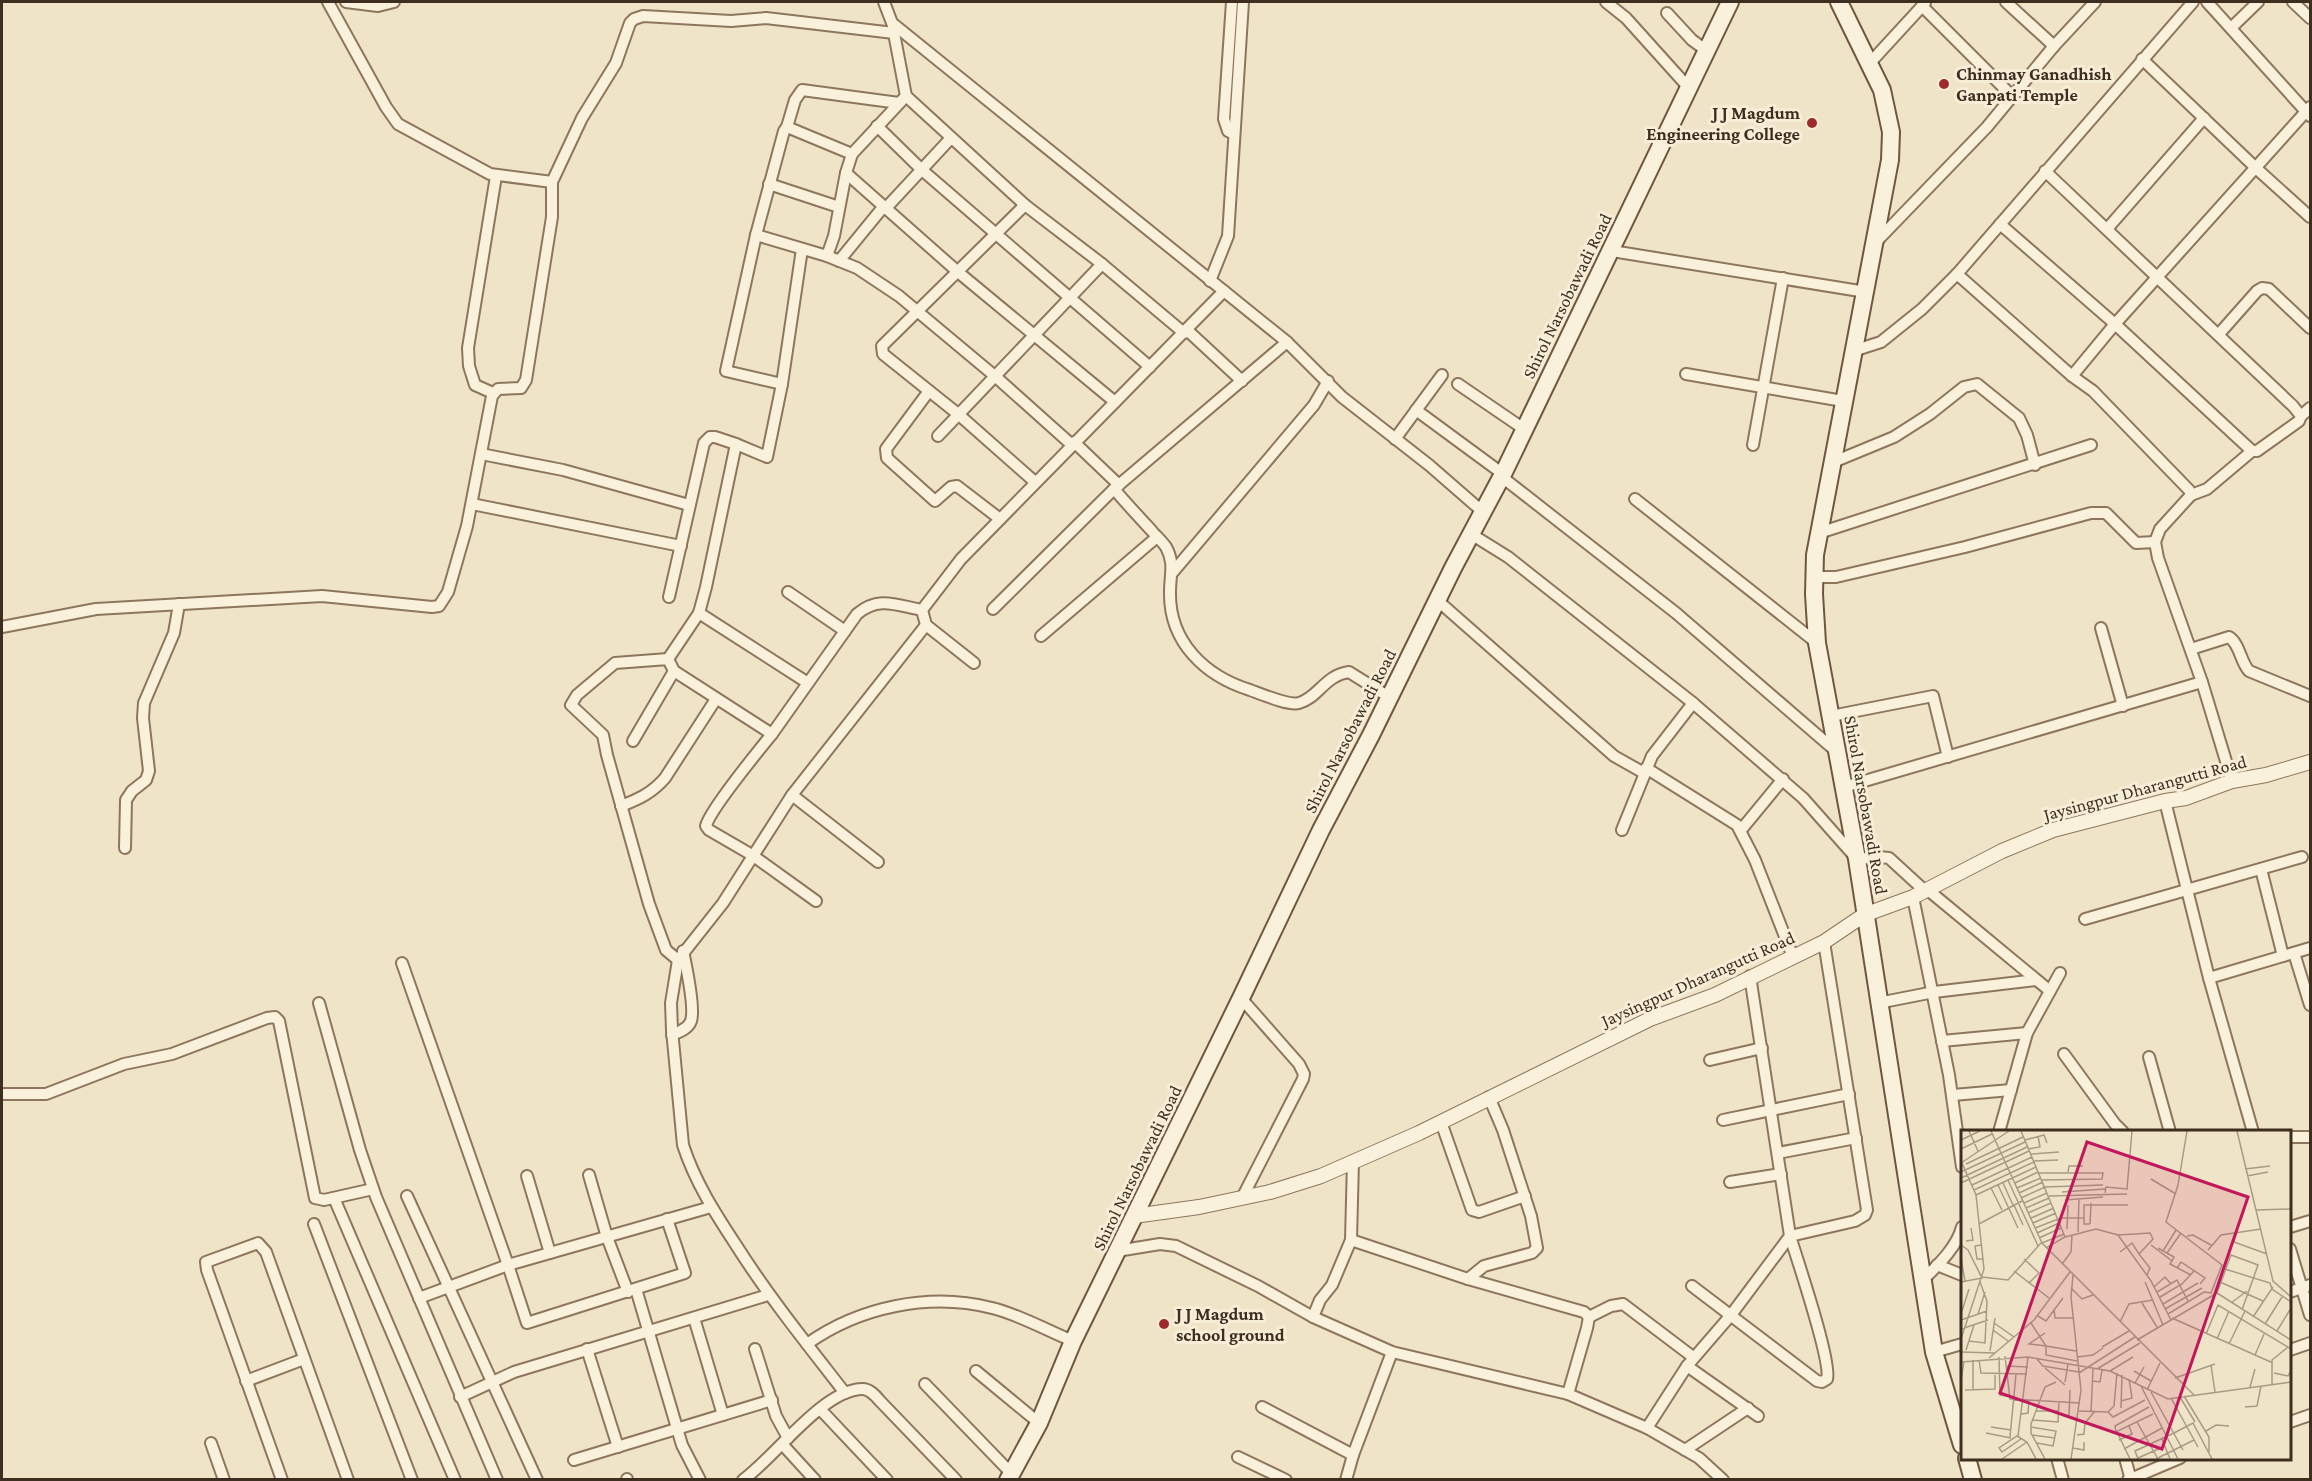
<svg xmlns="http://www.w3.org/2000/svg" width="2312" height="1481" font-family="'Crimson Pro',serif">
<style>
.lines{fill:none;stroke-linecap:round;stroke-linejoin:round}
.minor-casing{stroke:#8d765c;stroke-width:14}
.tertiary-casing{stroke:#8d765c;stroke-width:16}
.secondary-casing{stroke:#6f573f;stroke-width:20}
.minor{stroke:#faf1dc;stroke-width:10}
.tertiary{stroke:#faf1dc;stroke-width:14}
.secondary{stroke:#faf1dc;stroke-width:16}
.poi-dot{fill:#9e2a2b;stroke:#f7eed8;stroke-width:2}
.labels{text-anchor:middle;stroke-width:6;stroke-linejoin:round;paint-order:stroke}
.poi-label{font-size:18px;font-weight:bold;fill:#3d2e20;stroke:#f7eed8;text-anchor:start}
.street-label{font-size:18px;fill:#3d2e20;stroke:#f7eed8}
.inset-road{fill:none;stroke:#a89b85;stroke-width:1.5}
.view{fill:#c2185b;fill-opacity:0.15;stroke:#c2185b;stroke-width:3}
.inset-edge{fill:none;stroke:#3d2e20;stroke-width:3}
</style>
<rect width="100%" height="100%" fill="#f0e4c8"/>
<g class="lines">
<g class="minor-casing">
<g id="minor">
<path d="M328,2L386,107L398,124L490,174L552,182"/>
<path d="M346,2L378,6L394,2"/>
<path d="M884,2L892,23L1287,342L1342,397L1429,465L1483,512"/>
<path d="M1232,2L1224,119L1228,131L1234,134"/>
<path d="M1606,2L1626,18L1689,88"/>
<path d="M2006,2L2054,46"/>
<path d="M2207,2L2310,116"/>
<path d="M2293,2L2310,18"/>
<path d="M1922,6L2012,96"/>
<path d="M1667,13L1692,40L1707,51"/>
<path d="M893,28L906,96L1025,205L1102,264L1184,333"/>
<path d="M2231,28L2258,2"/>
<path d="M2142,59L2257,169L2310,217"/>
<path d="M1869,64L1925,3"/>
<path d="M877,126L922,170L1150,367"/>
<path d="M787,127L795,100L802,90L899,103"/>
<path d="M846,173L958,272L1115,402"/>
<path d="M769,184L839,207"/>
<path d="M1025,205L882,346L883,354L958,414L1035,482"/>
<path d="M886,208L951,138"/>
<path d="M2000,224L2115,324L2252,451H2257L2299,421L2301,416L2293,406L2045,171"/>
<path d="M2107,229L2204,118"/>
<path d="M756,235L827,256L857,268L899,296L996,377L1072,445"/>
<path d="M1875,243L1987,127L2054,46L2095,2"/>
<path d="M1612,251L1866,292"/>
<path d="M827,256L834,236L846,173L852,154L906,96"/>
<path d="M839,261L884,206"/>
<path d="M1957,274L2072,376L2093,391L2189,490L2191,495L2160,529L2155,542L2158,558L2202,682L2232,781"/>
<path d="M1210,281L1228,236L1243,2"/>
<path d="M1187,330L1242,381"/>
<path d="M2219,334L2257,291L2262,288L2269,289L2310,328"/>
<path d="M1853,351L1881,342L1922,309L1957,274L2193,2"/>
<path d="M1686,374L1843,401"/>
<path d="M2072,376L2115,324L2310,107"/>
<path d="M782,384L726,371L756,235L784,131L787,127L852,154"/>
<path d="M1458,384L1524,429"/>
<path d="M929,391L886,449L887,458L935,501L951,487L957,486L1000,519"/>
<path d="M493,393L475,385L469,366L468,348L496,176"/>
<path d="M1416,410L1503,474"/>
<path d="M2301,416L2310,408"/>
<path d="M938,436L1102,264"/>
<path d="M1395,439L1442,375"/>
<path d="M1074,442L1119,485"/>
<path d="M1753,445L1783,278"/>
<path d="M481,454L563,470L689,505"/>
<path d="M1831,463L1894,437L1930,414L1964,387L1977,384L2019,418L2027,435L2035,465"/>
<path d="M1502,477L1676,613L1837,752"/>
<path d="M1114,489C1126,503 1138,516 1151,530C1155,535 1162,541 1166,547C1175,563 1170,575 1170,592C1169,642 1205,676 1250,690C1261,694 1289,706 1299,703C1318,698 1325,675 1349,672L1389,697"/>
<path d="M2191,495L2207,489L2252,451"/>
<path d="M1635,499L1817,643"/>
<path d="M472,504L681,546"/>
<path d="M1819,533L2091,445"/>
<path d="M1471,534L1508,557L1693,703L1803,798L1857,859L1879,857L1889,858L1925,891"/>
<path d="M1173,572L1314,405L1328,381"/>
<path d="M1814,577H1836L1965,547L2091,513H2106L2136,543L2155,542"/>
<path d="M788,592L845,631"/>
<path d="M669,597L704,443L710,437H715L736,444"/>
<path d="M1437,600L1614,756L1644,773"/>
<path d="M993,609L1114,489L1287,342"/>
<path d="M699,613L808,683"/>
<path d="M926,625L974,663"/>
<path d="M2,627L96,609L322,596L432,607L439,606L448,592L467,526L492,396L498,389L521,388L526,380L552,217V182L582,118L616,63L630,23L634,19L643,16L731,21L766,18L894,33"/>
<path d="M2101,628L2123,706"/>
<path d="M1041,636L1157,537"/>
<path d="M2191,649L2229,637C2240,644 2240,661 2249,671L2310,696"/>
<path d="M668,659L699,613L706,587L736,444L767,457L782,384L802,249"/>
<path d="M1831,716L1933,696L1948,757"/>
<path d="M772,734L857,614C879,596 895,605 922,610"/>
<path d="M633,741L674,671"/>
<path d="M1646,768L1737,825L1755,860L1793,957"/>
<path d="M1844,787L2202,682"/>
<path d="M792,795L878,862"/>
<path d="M2165,801L2209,978L2253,1132"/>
<path d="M621,806C639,799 652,793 665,778L716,699"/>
<path d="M1622,830L1652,756L1693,703"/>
<path d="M1741,830L1783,779"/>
<path d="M125,848L126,800L132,791L146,780L149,771L143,718L144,703L174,633L179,604"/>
<path d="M2261,869L2283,956"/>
<path d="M1928,890L2050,991"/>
<path d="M1913,897L1949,1075L1962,1167"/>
<path d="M2085,919L2302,857"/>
<path d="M2294,953L2310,1005"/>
<path d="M678,960L666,950L649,904L607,755L603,735L571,705L577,695L615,663L668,659L674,671L772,734C759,750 709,811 706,826L709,830L752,855L816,901"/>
<path d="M402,963L508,1265L527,1323L685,1273L667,1219"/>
<path d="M2209,978L2310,948"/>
<path d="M1241,998L1299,1064L1304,1074L1303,1079L1242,1198"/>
<path d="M319,1003L360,1150L376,1197L497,1480"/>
<path d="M1878,1003L1934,992L2036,980"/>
<path d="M672,1035C679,1032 688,1029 691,1021C695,1009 686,965 683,951"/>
<path d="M1942,1041L2027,1033"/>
<path d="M2064,1054L2115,1124L2123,1132"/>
<path d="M2149,1057L2170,1132"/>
<path d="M1710,1060L1762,1048"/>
<path d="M2,1094H46L124,1064L172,1054L267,1018L275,1017L279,1021L315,1198L324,1200L373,1189"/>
<path d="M1953,1095L2011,1090"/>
<path d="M1723,1120L1849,1094"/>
<path d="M1441,1122L1472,1210L1479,1212L1525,1196"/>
<path d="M1999,1132L2027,1033L2060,973"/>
<path d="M2290,1137H2310"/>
<path d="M1778,1153L1856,1138"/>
<path d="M589,1175L607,1237L628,1292"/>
<path d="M527,1176L550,1253"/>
<path d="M1730,1182L1781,1174"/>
<path d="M407,1196L537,1480"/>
<path d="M334,1198L455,1480"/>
<path d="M314,1224L412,1480"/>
<path d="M2290,1227L2310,1221"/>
<path d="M1351,1240L1468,1279L1584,1312L1589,1317L1587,1328L1568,1394"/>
<path d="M2290,1249L2310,1315"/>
<path d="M1117,1251L1160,1244L1176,1246L1258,1286L1313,1317L1392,1352L1568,1394L1647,1428L1699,1458L1723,1480"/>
<path d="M1937,1265L1962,1275"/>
<path d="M1468,1279L1484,1266L1532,1253L1537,1248L1531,1216L1503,1130L1489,1097"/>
<path d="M1924,1279C1938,1265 1957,1247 1962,1227"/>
<path d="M1692,1286L1817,1381L1822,1382L1827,1379C1832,1362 1797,1259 1790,1236L1855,1221L1865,1215L1867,1210L1824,942"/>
<path d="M636,1289L682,1445L700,1480"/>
<path d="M2290,1292L2310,1285"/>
<path d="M419,1298L508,1265L711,1207"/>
<path d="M1313,1317L1320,1300L1332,1285L1351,1240L1353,1161"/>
<path d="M1589,1317L1611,1306L1623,1304L1693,1357"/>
<path d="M694,1318L723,1415"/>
<path d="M807,1344C859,1307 929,1292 992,1308C1018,1314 1048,1331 1073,1341"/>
<path d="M587,1349L618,1447"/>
<path d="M755,1349L776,1416L788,1438"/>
<path d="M2290,1350L2310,1343"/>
<path d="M1934,1352L1962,1344"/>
<path d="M1687,1366L1758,1416"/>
<path d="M976,1371L1039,1423"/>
<path d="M246,1381L304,1359"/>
<path d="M925,1384L1011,1473"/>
<path d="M845,1393C807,1344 769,1297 736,1245C715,1213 695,1182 683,1145L672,1030L671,1003L678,960L723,903L792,795L926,625L922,610L961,559L1224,291"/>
<path d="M460,1397L514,1372L768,1295"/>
<path d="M1262,1407L1353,1455"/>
<path d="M820,1409L887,1480"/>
<path d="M2290,1422L2310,1415"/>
<path d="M1647,1428L1687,1366L1731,1315L1790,1236L1750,976"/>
<path d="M211,1443L224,1480"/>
<path d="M783,1445L815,1480"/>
<path d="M1685,1450L1748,1408"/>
<path d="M1238,1457L1286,1480"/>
<path d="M2057,1458L2063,1480"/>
<path d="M2125,1458L2131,1480"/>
<path d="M574,1460L772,1400"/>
<path d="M627,1479V1480"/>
<path d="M282,1480L207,1270L206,1262L258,1243L266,1252L348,1480"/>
<path d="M743,1480C775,1457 822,1391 861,1389C869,1388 875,1395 880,1401L956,1480"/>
<path d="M1346,1480L1353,1455L1392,1352"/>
<path d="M2128,1480L2180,1458"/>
</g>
</g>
<g class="tertiary-casing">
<path id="tertiary" d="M1134,1216L1199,1207L1270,1192L1321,1176L1419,1133L1650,1019L1715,995L1824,942L1864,915L1913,897L2002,851L2053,830L2165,801L2186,798L2232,781L2266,775L2310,762"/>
</g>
<g class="secondary-casing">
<g id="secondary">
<path d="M1839,2L1882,90L1891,132L1890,160L1815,555L1814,594L1817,643L1857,859L1934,1352L1962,1445"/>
<path d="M1967,1458L1973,1480"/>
<path d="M1008,1480L1039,1423L1073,1341L1241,998L1321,830L1371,735L1453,568L1503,474L1730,2"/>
</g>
</g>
<use href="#minor" class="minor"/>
<use href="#tertiary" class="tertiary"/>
<use href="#secondary" class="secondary"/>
</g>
<g class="poi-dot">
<circle cx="1944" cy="84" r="6"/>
<circle cx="1812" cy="123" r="6"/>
<circle cx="1164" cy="1324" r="6"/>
</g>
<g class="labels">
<g class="poi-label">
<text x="1956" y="80">Chinmay Ganadhish<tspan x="1956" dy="21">Ganpati Temple</tspan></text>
<text x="1800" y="119" text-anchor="end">J J Magdum<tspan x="1800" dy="21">Engineering College</tspan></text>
<text x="1176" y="1320">J J Magdum<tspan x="1176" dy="21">school ground</tspan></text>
</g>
<g class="street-label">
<text transform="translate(1567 296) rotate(-64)" y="6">Shirol Narsobawadi Road</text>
<text transform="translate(1350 731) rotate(-63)" y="6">Shirol Narsobawadi Road</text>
<text transform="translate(2145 788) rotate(-15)" y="6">Jaysingpur Dharangutti Road</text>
<text transform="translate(1866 805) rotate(80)" y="6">Shirol Narsobawadi Road</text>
<text transform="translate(1698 979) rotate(-24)" y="6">Jaysingpur Dharangutti Road</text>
<text transform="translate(1137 1168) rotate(-64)" y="6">Shirol Narsobawadi Road</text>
</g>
</g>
<g transform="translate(1961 1130)">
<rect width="330" height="330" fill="#f0e4c8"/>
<path class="inset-road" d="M8,1L17,21M30,1L81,113L233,265M60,1L104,107L85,118M226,1L217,55L205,92L261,135L250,163M276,1L312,151L330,167M0,10L19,1M64,10L83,5L86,13M0,19L31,4M67,19L79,17L77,6M70,24L98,22M73,31L97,30M0,33L48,1M5,34L62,7M284,39L309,36M0,42L64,12M107,42L108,36H122M78,43H142L141,49L81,50M286,46L307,42M0,48L66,17M190,49L215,64M47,50L77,116M0,53L68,21M42,53L52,75M54,53L77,42M11,55L71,27M37,55L57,98M30,58L41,80M56,58L80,48M13,60L73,32M101,62L144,59M58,63L82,52M144,63L145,57L166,59L171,1M15,65L75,37M88,66L166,64M60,68L84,57L142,55M104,70L142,67M63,73L86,63M53,75L62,95M65,78L88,68M295,80L330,79M67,83L90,73M70,88L93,78M72,93L95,83M18,94L61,71M129,94H123V75H167M129,94L130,73M74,98L100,88H123M106,99L107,75M117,102L118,68M76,103L98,93M275,103L273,112L306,124M157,105L189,103L192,109L178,124L171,113L159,122M226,106L232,105L250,115M104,107L135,99L157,105L190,151L210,190M78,108L100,98M5,111L12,110L10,98M81,113L103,104M0,115L7,120L21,148L0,152M20,115L14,116L16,129H22M190,115L211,131L209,134L230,145M197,118L213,127L211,131M247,120L260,105L300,99M202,121L215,100M206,123L220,103M178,124L189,138L186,145M0,129L4,151M63,129L78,143L68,153M101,134L110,122L111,105M216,138L220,132L244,148L239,154M264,139L309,153L311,159L330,172M53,141L88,168M21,147L47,150L80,113M184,152L202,195M259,152L302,171M193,157L204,147L210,154M110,158L121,169L132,165M196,162L216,150L227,171M256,163L270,125L297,135L281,180M199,167L221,154L233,141M181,173L196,197M270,173L286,161M202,174L237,153M93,179L94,188H112M204,179L241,158M1,181L8,159M17,184L24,162M207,184L243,162L251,163M77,186L85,191L102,168M292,187L312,157M211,188L312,233M0,190L26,181M159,192L168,174L192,170M33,193L53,207M70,193L85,216L115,221M304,194L321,167M0,199L27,190M32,200L47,211M316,201L330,178M84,203L68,214L85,216V225L116,231M245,204L257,175L330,219M0,209L23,139L15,65L1,33M256,209L268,181M176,210L256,163L330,210M8,211L24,213L26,171L19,152M268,214L284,181M141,217L168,201M5,220L13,195M29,221L34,188M0,222L34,223M294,225L303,204M44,226L49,269L119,273M38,227L39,265L46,266M116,227L132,225L142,218M28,228L73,190L109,142M76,229L82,236L118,242M18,230L20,243L66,244M0,232L67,227L149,241L207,269L330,252M250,235L254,262M45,236L67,237M84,238L104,255M136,239L179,213M149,241L172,227M173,241L190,251M118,243L174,207M313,243L327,246L330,241M214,248L254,234M0,251L3,231M132,251L139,252L141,240M104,252L107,234M174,253L183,237M311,254V230L327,217M180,256L217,329M289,257L294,239M4,260L34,259V245M12,260V230M186,260L199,233M190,262L222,320M223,266L248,307V322M219,267L234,292M210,268L237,317M160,271L171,268L168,249M188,277L154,296L155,302L192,284M284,277L296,276L300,256M160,278L161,245M75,281H97M118,281L147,282L152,287L184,270M130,282L132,239M147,282L153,276L156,243M60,284L67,283L68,270M108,286L109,260M72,290L97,292L98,271M176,292L197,329M30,297L50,300M70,297L95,301L92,316L76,313M245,301L255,295L268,296M156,302L169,329M25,303L50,308M213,303L232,293L251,329M71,305L94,308M116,305L123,304L124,293L134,281M57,306L67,227M49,307L55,244M60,309L41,322L38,318L56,306L66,312L75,329M201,309L209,329M158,310L171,304L168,296M112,318L123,320V312M163,319L201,298M177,328L204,316M41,329L66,312M84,329L70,303V294L84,257L95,252M110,329L120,260L110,167L112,145M177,329L174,321L213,303M195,329L233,310"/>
<path class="view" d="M126,12L287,67L201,319L39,263Z"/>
<rect width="330" height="330" class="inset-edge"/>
</g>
<rect width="2312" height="1481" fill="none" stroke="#3d2e20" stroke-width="6"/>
</svg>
